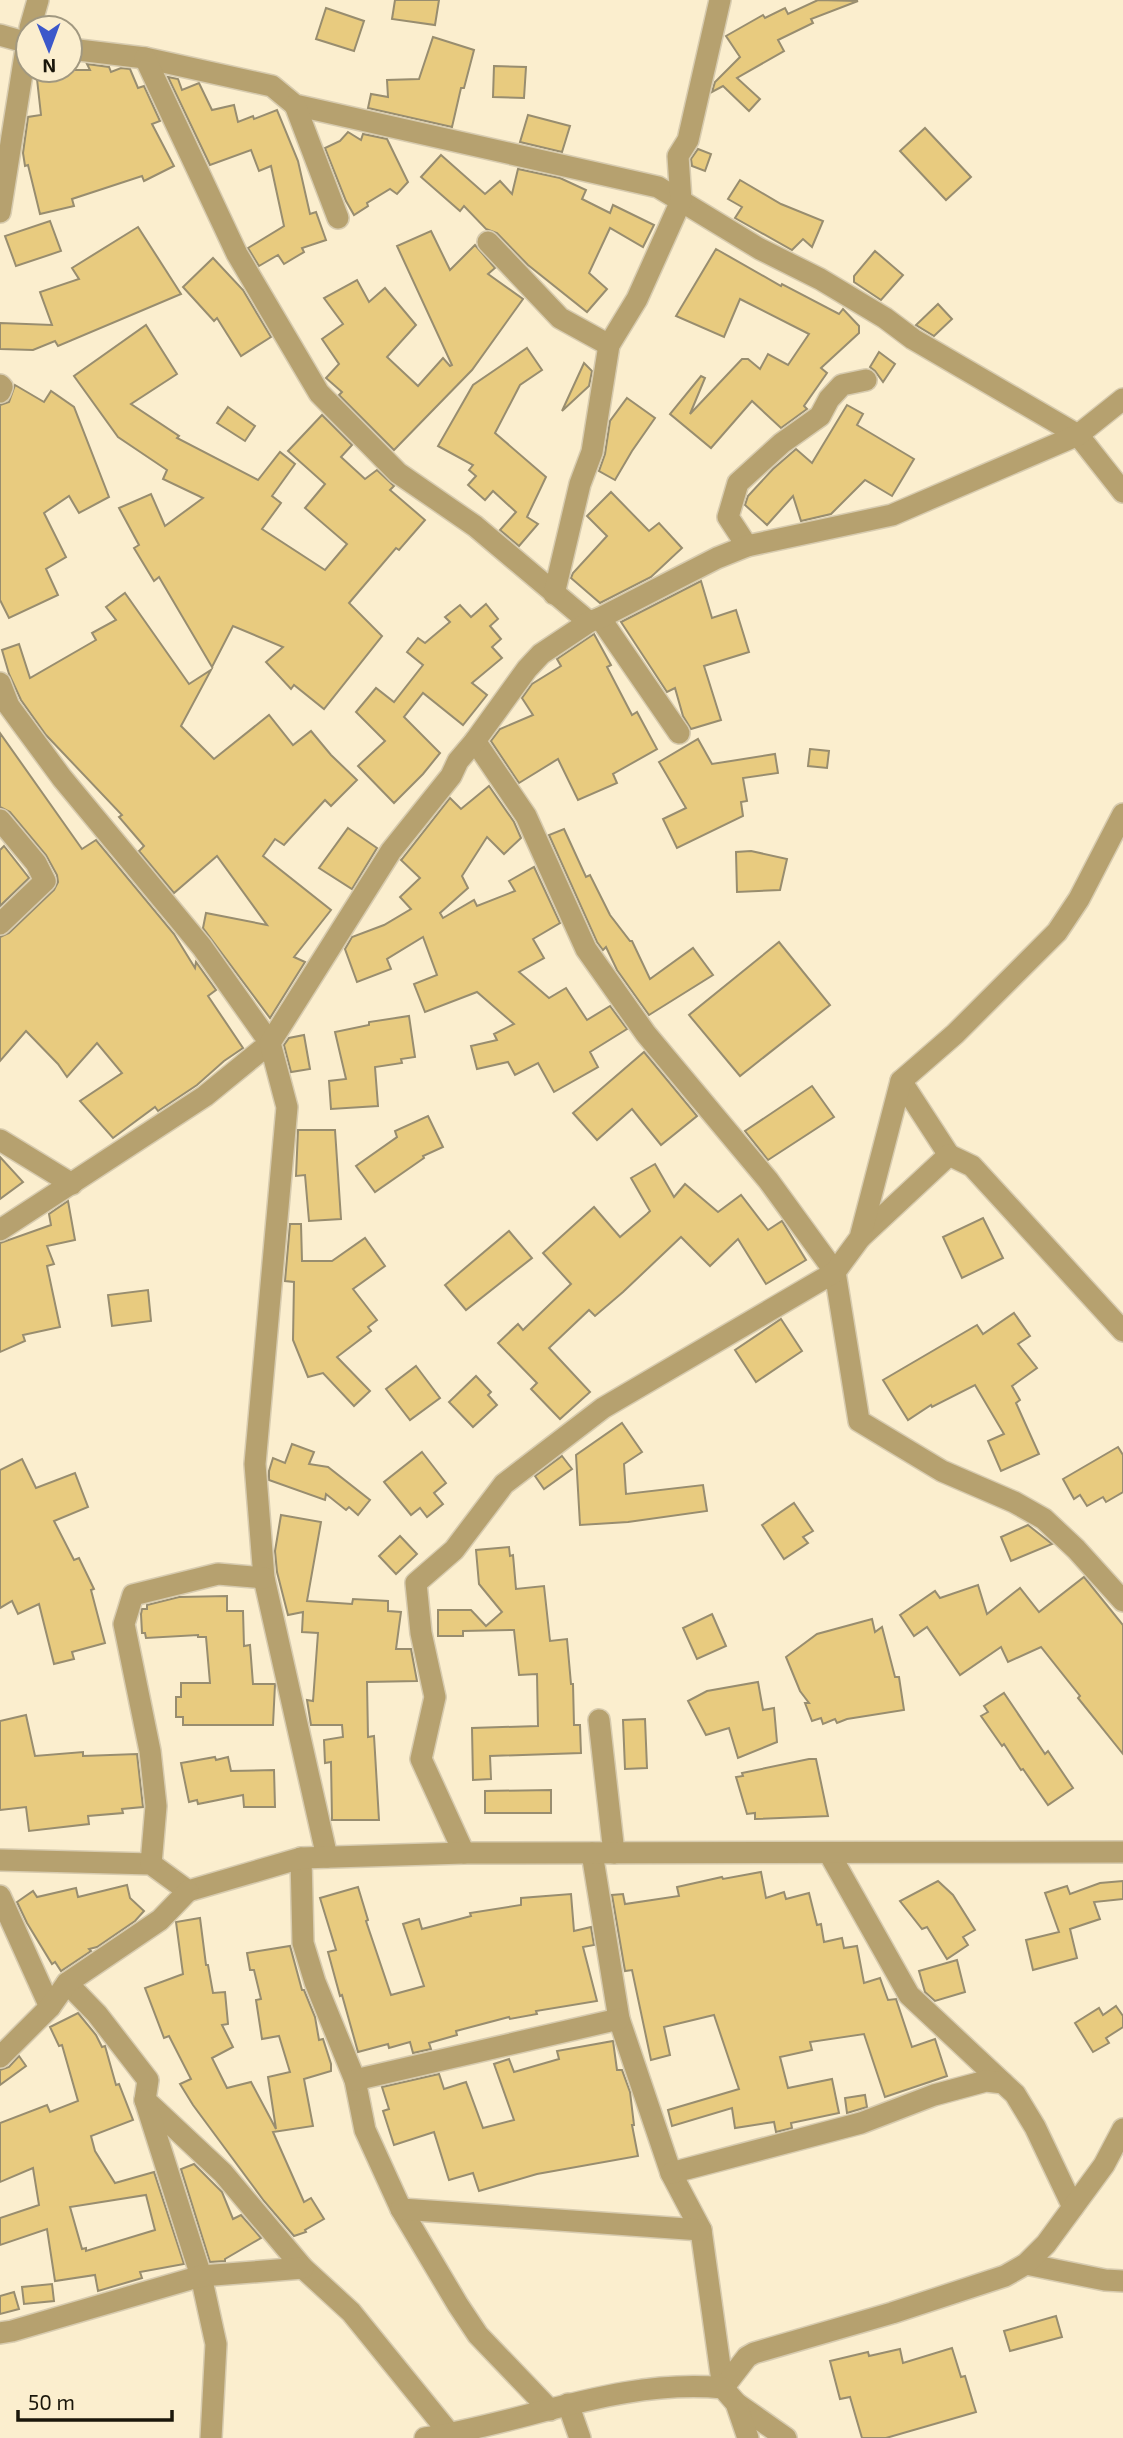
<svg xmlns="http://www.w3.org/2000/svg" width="1123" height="2438" font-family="'Exo 2',sans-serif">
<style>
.building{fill:#e8cb7f;stroke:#988d6f;stroke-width:2;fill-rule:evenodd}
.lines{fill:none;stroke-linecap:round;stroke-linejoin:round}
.minor-casing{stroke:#d7cbaf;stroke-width:24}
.minor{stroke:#b6a16f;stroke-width:21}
</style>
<rect width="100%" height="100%" fill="#fbeece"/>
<g class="building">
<path d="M395,0H439L435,25L392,19Z"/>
<path d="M818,0L858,1L811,19L813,23L778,40L784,51L737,78L760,99L749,111L723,86L712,92L715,82L740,57L726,36L763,15L765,18L785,8L788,14Z"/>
<path d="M326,8L364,21L354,51L316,39Z"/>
<path d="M433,37L474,50L464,88H461L452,127L368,108L371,94L388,97L387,80L419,79Z"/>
<path d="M87,64L109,67L111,72L121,68L130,69L138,88L144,86L160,121L152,124L174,166L144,181L142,176L72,199L74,206L40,214L28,165L25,166L23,153L28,117L41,115L36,70H90Z"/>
<path d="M494,66L526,67L524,98L493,97Z"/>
<path d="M168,77L178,79L182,90L199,83L212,110L234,105L238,122L253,116L254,119L277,110L298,161L310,214L316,212L326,240L302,248L304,252L284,264L278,255L259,266L248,248L284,226L271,166L259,171L251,150L210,165Z"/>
<path d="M528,115L570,126L562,152L520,142Z"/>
<path d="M925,128L971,177L946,200L900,151Z"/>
<path d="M348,132L361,140L363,134L387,139L408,182L397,194L390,189L367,203L368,206L354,215L346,201L325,148L340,141Z"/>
<path d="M698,149L711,154L705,171L692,166L691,159Z"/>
<path d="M441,155L485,194L500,181L512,194L518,169L560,178L586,190L582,199L610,213L613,205L654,225L643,247L610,228L589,273L607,289L587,312L528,265L497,233L486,229L464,206L460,211L421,177Z"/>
<path d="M740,180L781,204L823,221L812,247L803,239L792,250L735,218L742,207L728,199Z"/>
<path d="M50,221L61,251L16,266L5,236Z"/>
<path d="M138,227L181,294L58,346L55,341L33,350L0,349V323L52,325L40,292L79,279L72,268Z"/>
<path d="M431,231L450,270L475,245L495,268L488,274L523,299L472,370L394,450L339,395L342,392L326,378L339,364L322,339L343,324L324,298L357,280L369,302L385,288L416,325L387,357L418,386L443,358L450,366L452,365L397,246Z"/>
<path d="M716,249L781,286L782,284L839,314L843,309L859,326V333L821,368L827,373L804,406L807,409L781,428L752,401L711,448L670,414L701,376L705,378L690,414L742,359H748L760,369L768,354L788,365L809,334L740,299L724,337L676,316Z"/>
<path d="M875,251L903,275L881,300L854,282V276Z"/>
<path d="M213,258L243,290L271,337L241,356L217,318L214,321L183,287Z"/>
<path d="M938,304L952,319L934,336L916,325Z"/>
<path d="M146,325L177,374L131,404L179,436L177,438L258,480L280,452L295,464L272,496L281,503L262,529L325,570L347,544L305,508L325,484L288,451L322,415L352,445L341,457L365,479L377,470L394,486L390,490L425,520L399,550L396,548L349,603L382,636L324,709L294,685L291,689L266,662L283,647L233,626L212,667L159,577L154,581L134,548L139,545L119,508L151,494L165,526L203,498L163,479L167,470L118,437L74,376Z"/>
<path d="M527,348L542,370L520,385L495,433L546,477L527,517L538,524L519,546L500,530L516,512L493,491L485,500L468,485L476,476L469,470L473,465L438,446L473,385Z"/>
<path d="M879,352L895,364L883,382L875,371L870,367Z"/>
<path d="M584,363L592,371L589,386L562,411Z"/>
<path d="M15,385L44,402L51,391L74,407L109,497L79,513L69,496L44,513L66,557L46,569L58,595L9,618L0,600V405L9,402Z"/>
<path d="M627,398L655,418L632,451L615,480L599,471L605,454L610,421Z"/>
<path d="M847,405L863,414L857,425L914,459L892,496L865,480L831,514L801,521L793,496L767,525L745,505L748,496L773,469L796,449L812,463Z"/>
<path d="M228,407L255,426L245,441L217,423Z"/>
<path d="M611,492L649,531L659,523L682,548L651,577L600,603L571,578L573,573L607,536L587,516Z"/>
<path d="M701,581L712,618L736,610L749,652L704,666L721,720L691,729L683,716L675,688L667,692L621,622Z"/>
<path d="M125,593L189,684L211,670L181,726L214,759L269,715L293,745L311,731L331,755L357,780L331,806L325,800L284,845L275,839L263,856L331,910L294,957L305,962L270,1018L203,928L206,913L267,925L217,856L174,893L139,851L144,846L119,817L122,815L46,735L21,700L9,674L2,650L19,644L30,678L96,640L92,633L116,620L106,607Z"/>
<path d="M486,604L498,619L490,626L501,639L492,647L502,658L472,683L487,695L463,725L423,693L404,717L440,753L423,774L394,803L358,766L385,741L356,712L376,688L394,702L423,665L407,652L418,638L425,643L450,622L445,617L460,605L471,617Z"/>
<path d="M594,634L611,665L607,667L632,715L637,712L657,749L613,774L617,783L578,800L558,759L519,783L491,741L500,729L533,715L522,698L532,684L561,666L557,659Z"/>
<path d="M0,733L82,849L96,840L174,934L195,968L196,962L216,990L208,996L243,1048L224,1061L197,1085L158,1111L155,1107L113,1138L80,1101L122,1073L97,1043L67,1077L58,1064L26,1031L0,1061V937L9,933L54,890L58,882L57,875L46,855L10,812L0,807Z"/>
<path d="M698,739L712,764L775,754L778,773L743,778L747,801L741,802L743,816L677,848L663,819L686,808L659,762Z"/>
<path d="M810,749L829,751L827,768L808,766Z"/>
<path d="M489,786L514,822L521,838L504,854L487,837L462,876L468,888L440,913L443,918L474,900L477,906L515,891L509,881L534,867L560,923L533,939L544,958L519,972L549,998L566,988L587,1020L610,1006L627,1029L590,1052L598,1067L554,1092L538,1063L515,1075L508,1062L477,1069L471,1046L497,1040L494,1034L514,1024L477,992L425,1012L414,984L437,975L423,937L387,959L391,969L357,982L345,949L352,937L384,925L411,909L400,897L420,878L401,860L402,859L450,798L461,809Z"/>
<path d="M348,828L377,848L352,889L319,868Z"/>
<path d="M564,829L586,877L590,875L610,915L630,941H632L650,979L693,948L713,975L649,1015L617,970L606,947L603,950L597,942L549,835Z"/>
<path d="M4,846L29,878L0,906V850Z"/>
<path d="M751,851L787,859L780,890L737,892L736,852Z"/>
<path d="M779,942L830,1005L740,1076L689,1015Z"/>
<path d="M409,1016L415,1057L401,1059L402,1063L375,1067L378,1106L331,1109L329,1081L346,1079L335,1032L369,1025V1022Z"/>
<path d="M304,1035L310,1069L291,1072L284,1045L289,1038Z"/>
<path d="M644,1052L697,1116L661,1145L632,1109L597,1140L573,1113Z"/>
<path d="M812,1086L834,1117L768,1160L745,1131Z"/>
<path d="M428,1116L443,1147L423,1156L424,1158L375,1192L356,1166L397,1137L395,1131Z"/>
<path d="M298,1130H335L341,1219L309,1221L305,1175L296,1176Z"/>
<path d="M0,1157L23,1182L0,1199Z"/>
<path d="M655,1164L674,1197L685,1184L718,1212L741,1195L768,1230L782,1221L806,1260L766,1284L738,1239L710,1266L681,1237L623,1292L595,1316L589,1310L549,1348L590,1392L560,1419L531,1389L537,1383L498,1343L518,1324L523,1330L571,1284L543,1253L594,1207L620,1237L647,1214L650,1211L631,1178Z"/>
<path d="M68,1201L75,1240L47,1246L54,1264L47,1266L60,1327L23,1335L25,1341L0,1352V1243L51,1225L49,1214Z"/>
<path d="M983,1218L1003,1258L962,1278L943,1237Z"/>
<path d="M290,1224H301L302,1261H332L365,1238L385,1266L353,1289L377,1320L368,1327L371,1331L337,1357L370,1391L354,1406L323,1373L308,1377L293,1340L294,1282L285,1281Z"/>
<path d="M509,1231L532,1258L466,1310L445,1285Z"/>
<path d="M148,1290L151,1321L112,1326L108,1295Z"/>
<path d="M1014,1313L1030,1336L1018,1344L1037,1368L1012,1386L1020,1400L1016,1403L1039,1454L1001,1471L988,1441L1004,1434L975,1385L932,1407L931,1405L908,1420L883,1380L977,1325L983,1334Z"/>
<path d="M781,1319L802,1351L756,1382L735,1350Z"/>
<path d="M416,1366L440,1398L410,1420L386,1389Z"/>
<path d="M476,1376L491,1392L488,1395L497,1405L473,1427L449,1402Z"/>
<path d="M622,1423L642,1452L624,1464L626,1494L703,1485L707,1511L628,1522L580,1525L576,1455Z"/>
<path d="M292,1444L314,1452L309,1464L328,1467L370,1500L358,1515L349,1507L346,1510L326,1494L325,1500L269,1480V1471L273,1458L285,1463Z"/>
<path d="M1118,1447L1123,1455V1492L1106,1502L1103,1497L1087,1506L1080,1495L1074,1499L1063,1479Z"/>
<path d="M422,1452L446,1483L434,1493L443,1504L427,1517L420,1508L411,1515L384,1482Z"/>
<path d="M562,1456L572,1469L544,1489L535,1476Z"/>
<path d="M22,1459L36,1488L75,1473L88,1507L54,1521L74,1560L79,1558L94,1589L91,1590L105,1643L72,1652L74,1659L54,1664L39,1604L18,1614L12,1601L0,1608V1470Z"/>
<path d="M794,1503L813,1531L803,1537L808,1543L784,1559L762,1525Z"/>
<path d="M281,1515L321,1522L307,1601L352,1604L353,1599L388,1601V1611L401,1612L396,1649H411L417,1681L367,1682L368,1737L374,1736L379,1820H332L331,1762L325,1763L324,1740L343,1737L342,1725H311L307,1700L313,1701L318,1633L302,1632L303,1612L288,1615L277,1572L275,1551Z"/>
<path d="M1028,1525L1052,1544L1011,1561L1001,1537Z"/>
<path d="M400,1536L417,1554L396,1574L379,1556Z"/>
<path d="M509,1547L510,1556L513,1555L516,1589L544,1586L550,1641L567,1639L571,1684H573L574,1725H580L581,1753L490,1756L491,1779L473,1780L472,1728L538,1726L537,1674L519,1675L514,1630L463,1631V1636H438V1610H471L486,1626L502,1612L479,1584L476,1550Z"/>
<path d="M1084,1577L1123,1625V1754L1078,1698L1080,1696L1041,1647L1008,1662L1001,1647L960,1675L927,1627L914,1636L900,1615L935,1591L940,1598L978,1585L987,1614L1020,1588L1039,1612Z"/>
<path d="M227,1596V1611H243L244,1646L250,1645L253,1684H275L273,1725H183V1717H176V1697H181V1683H210L206,1637H198V1635L146,1638L145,1633H142L141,1614L142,1609H147V1605L179,1597Z"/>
<path d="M712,1614L726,1646L697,1659L683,1628Z"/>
<path d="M872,1619L875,1632L882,1627L895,1677H899L904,1710L847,1719L837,1723L835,1719L823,1724L821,1718L812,1721L805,1703H809L800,1691L786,1657L817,1634Z"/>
<path d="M758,1682L763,1710L774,1708L777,1742L738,1758L729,1728L706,1735L688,1701L707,1691Z"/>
<path d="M1004,1693L1045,1754L1048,1751L1073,1788L1048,1805L1023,1769L1021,1770L1004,1744L1002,1746L981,1716L988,1712L984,1706Z"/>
<path d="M26,1715L35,1756L83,1752V1756L137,1754L143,1807L122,1809L123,1813L88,1816L89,1824L29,1831L26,1807L0,1810V1721Z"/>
<path d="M645,1719L647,1768L625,1769L623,1720Z"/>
<path d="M215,1757L216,1760L228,1757L231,1771L274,1770L275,1807H244L243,1795L198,1804L197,1800L189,1802L181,1763Z"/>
<path d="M809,1759H816L828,1816L755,1819V1813L747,1814L736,1777L743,1776L742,1773Z"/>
<path d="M551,1790V1813H485V1791Z"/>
<path d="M761,1872L766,1898L784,1892L786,1899L809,1893L817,1925L821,1924L824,1942L842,1938L844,1948L857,1946L864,1983L880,1978L888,2000L896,1999L912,2047L935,2039L947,2076L885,2097L864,2034L810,2042L812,2050L780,2057L788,2088L832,2079L839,2113L791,2123L792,2128L776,2132L774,2122L735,2128L732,2108L672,2126L668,2110L739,2089L714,2015L664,2027L670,2055L651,2060L632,1970L625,1971L612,1895L623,1894L625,1904L679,1896L677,1887L722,1877L723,1879Z"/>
<path d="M938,1881L953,1895L975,1930L963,1937L968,1945L947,1959L927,1927L922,1929L900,1901Z"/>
<path d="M1123,1881V1899L1094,1902L1100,1919L1070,1929L1077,1958L1033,1970L1026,1940L1059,1932L1045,1893L1067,1886L1070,1894L1100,1883Z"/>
<path d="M127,1885L130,1898L144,1911L135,1921L97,1947L89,1949L91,1951L61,1971L55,1962L52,1964L27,1923L17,1902L33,1891L37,1897L76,1888L78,1897Z"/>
<path d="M358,1887L368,1920L366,1921L391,1995L424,1986L403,1924L419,1919L422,1929L471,1916L470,1913L521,1905V1898L571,1894L574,1931L591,1927L594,1945L583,1947L597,2001L536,2011L537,2014L510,2019L509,2017L456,2031L457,2035L429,2043L431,2049L413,2053L410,2042L389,2048L388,2044L358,2052L342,1995L340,1996L328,1952L336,1950L320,1898Z"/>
<path d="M200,1918L206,1965H208L213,1993L225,1992L228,2024L222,2025L233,2047L212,2058L227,2088L251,2082L276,2129L268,2077L290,2072L279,2036L262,2039L256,2000L261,1999L254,1970H250L247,1953L290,1946L302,1990H304L315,2017L319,2040L323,2039L331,2064V2071L304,2079L313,2126L273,2132L304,2202L311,2198L324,2219L305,2230L306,2232L294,2236L264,2201L193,2105L180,2084L191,2079L169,2036L164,2038L145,1988L183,1974L176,1922Z"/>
<path d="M957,1960L965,1992L935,2001L925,1992L919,1971Z"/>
<path d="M1116,2006L1123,2016V2027L1106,2038L1109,2043L1093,2052L1075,2023L1099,2008L1103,2015Z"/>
<path d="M78,2013L96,2035L102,2047L105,2046L116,2085L119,2084L133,2120L91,2136L95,2151L115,2183L154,2172L184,2264L140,2272L142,2278L98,2291L95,2275L55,2281L47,2229L0,2245V2218L39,2205L33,2168L0,2182V2123L47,2105L50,2112L78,2101L62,2045L59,2046L50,2027ZM146,2195L155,2230L86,2251V2248L82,2249L70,2207Z"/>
<path d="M613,2041L617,2070H622L630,2092L634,2125H632L638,2156L537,2174L479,2191L473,2173L449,2180L434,2132L394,2145L383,2111L389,2109L382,2087L439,2074L444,2089L466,2082L483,2128L514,2120L494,2064L509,2059L514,2072L559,2059L557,2051Z"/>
<path d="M19,2056L26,2066L0,2085V2070L9,2067Z"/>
<path d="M865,2095L867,2107L847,2113L845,2098Z"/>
<path d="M194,2164L222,2192L233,2219L241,2215L261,2238L225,2259V2261L210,2262L181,2169Z"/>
<path d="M52,2284L54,2301L24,2304L22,2287Z"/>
<path d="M14,2292L19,2309L0,2314V2296Z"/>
<path d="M1056,2316L1062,2337L1010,2351L1004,2331Z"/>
<path d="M952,2348L961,2377L965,2376L976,2412L886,2438H862L850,2397L840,2399L830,2361L868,2352L869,2356L900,2349L903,2363Z"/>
</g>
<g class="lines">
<g class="minor-casing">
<g id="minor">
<path d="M30,28L38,0"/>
<path d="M0,35L28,43"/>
<path d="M70,49L145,58L272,86L295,105L658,187L760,249L820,279L885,318L913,339L1078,435L1123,492"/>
<path d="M145,58L237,254L319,393L398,473L475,526L589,622"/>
<path d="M295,105L338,218"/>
<path d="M0,212L28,36"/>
<path d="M488,242L560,318L609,345"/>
<path d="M0,385L2,387L0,392"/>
<path d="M747,546L728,517L738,483L782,443L820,416L829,399L842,385L866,380"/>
<path d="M554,594L580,484L592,452L609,345L637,299L681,201L678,156L688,140L720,0"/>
<path d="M600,618L679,733"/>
<path d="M0,683L9,706L62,778L202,947L270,1043L205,1096L0,1230"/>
<path d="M475,741L526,816L586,949L646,1034L768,1180L835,1272L859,1421L942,1471L1014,1502L1044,1519L1076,1549L1123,1601"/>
<path d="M0,820L36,863L45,881L0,924"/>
<path d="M901,1081L949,1155"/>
<path d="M0,1140L72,1184"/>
<path d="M861,1237L949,1155L972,1166L1123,1331"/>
<path d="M599,1720L614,1853"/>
<path d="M464,1853L421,1759L435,1697L421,1633L416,1583L454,1550L504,1484L603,1408L835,1272L860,1238L901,1081L955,1034L1057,932L1079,899L1123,814"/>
<path d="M592,1853L619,2019L671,2173L701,2230L723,2388"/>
<path d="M829,1853L909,1995L1003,2083"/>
<path d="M327,1857L264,1578L255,1464L287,1107L270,1043L391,851L451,776L458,761L475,741L527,669L541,654L589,622L600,618L717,558L747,546L892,515L1078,435L1123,399"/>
<path d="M301,1858L303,1943L315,1982L355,2080L365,2130L401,2209L458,2305L478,2335L550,2410"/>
<path d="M0,1860L151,1864L188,1891L301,1858L464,1853L1123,1852"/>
<path d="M151,1864L156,1806L150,1751L124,1624L133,1595L218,1574L264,1578"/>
<path d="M0,1896L50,2007"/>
<path d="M67,1983L97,2014L148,2080L145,2100L223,2173L303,2268L351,2312L450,2434"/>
<path d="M0,2057L50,2007L67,1983L160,1920L188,1891"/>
<path d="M355,2080L619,2019"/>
<path d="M145,2100L201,2276L216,2344L211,2438"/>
<path d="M671,2173L861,2123L934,2095L986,2081L1003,2083L1015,2094L1035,2127L1073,2207"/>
<path d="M401,2209L701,2230"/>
<path d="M1026,2264L1105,2280L1123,2281"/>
<path d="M0,2333L12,2331L201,2276L303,2268"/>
<path d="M723,2388L747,2357L754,2353L892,2313L1005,2276L1026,2264L1046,2244L1104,2165L1123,2129"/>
<path d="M736,2403L786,2438"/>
<path d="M568,2404L580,2438"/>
<path d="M425,2438C524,2423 621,2378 723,2388L736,2403L748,2438"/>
</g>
</g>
<use href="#minor" class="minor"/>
</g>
<g transform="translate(49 49) rotate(179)"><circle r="33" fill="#fbeece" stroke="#a19880" stroke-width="2"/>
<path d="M0-5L12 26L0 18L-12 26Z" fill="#3c58ca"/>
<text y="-10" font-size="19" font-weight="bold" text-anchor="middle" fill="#1a160a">N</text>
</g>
<path d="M18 2410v10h154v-10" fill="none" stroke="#1a160a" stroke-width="3.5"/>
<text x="28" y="2410" font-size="21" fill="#1a160a" stroke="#fbeece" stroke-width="5" paint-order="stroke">50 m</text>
</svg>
